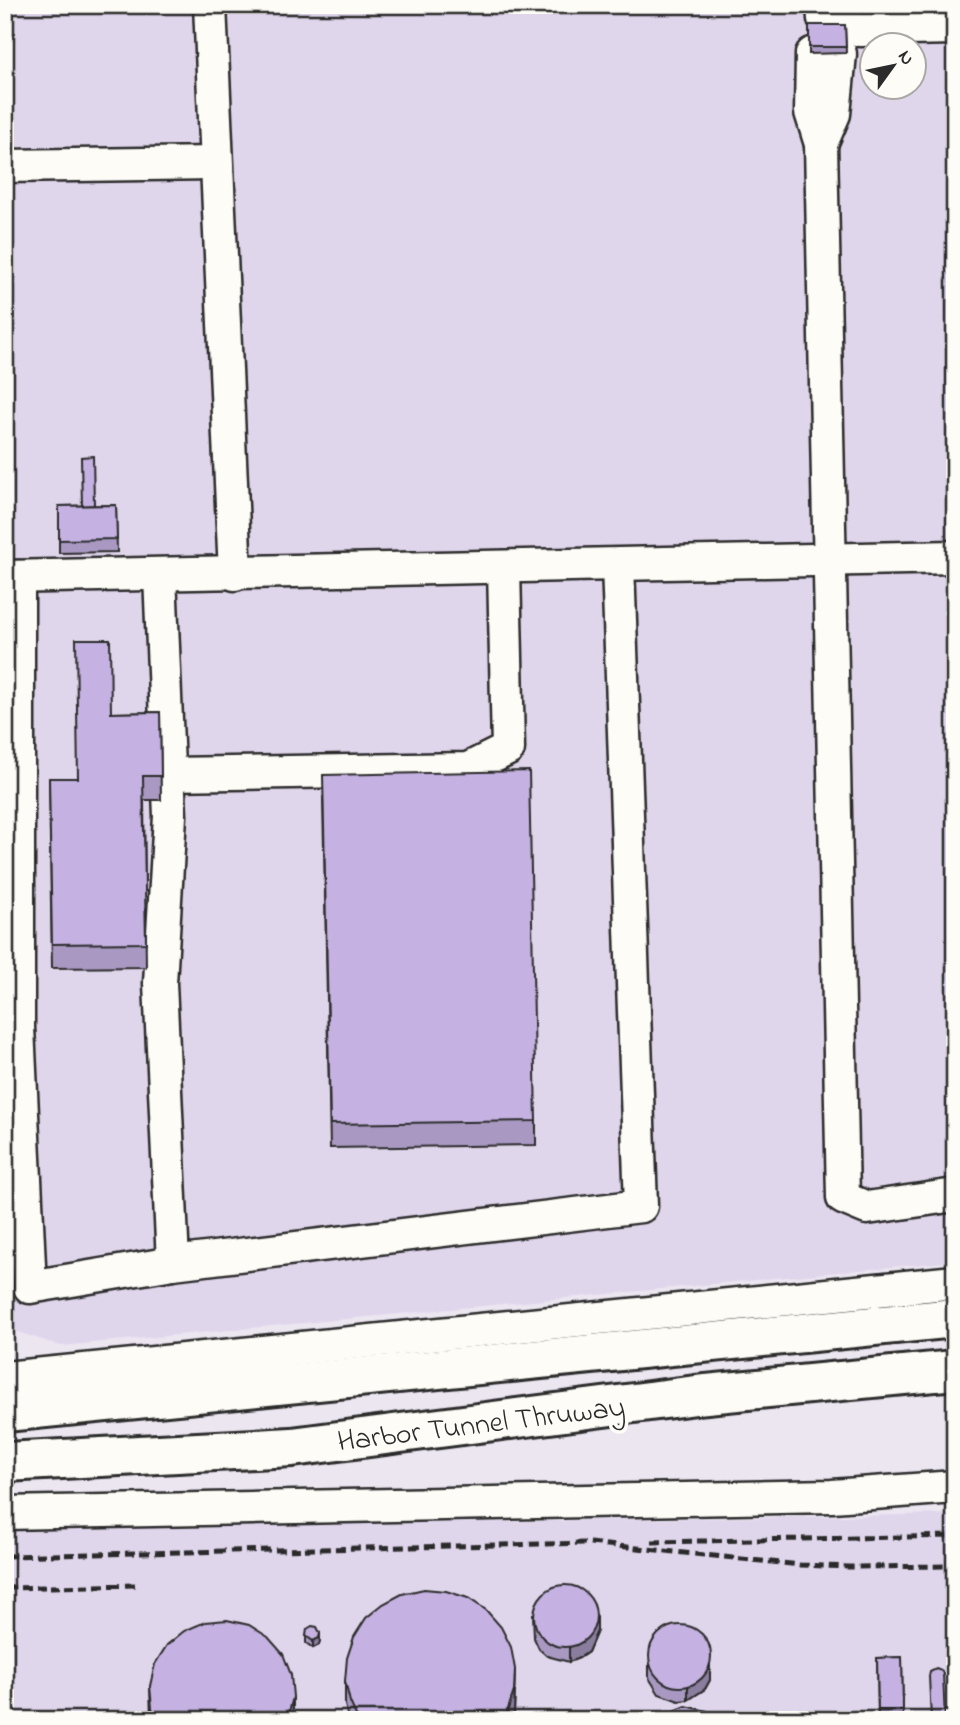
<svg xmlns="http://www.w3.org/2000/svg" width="960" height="1725" font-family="'Indie Flower',sans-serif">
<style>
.built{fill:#e0d6ec;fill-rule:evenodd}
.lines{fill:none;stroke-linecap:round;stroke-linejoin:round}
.minor-casing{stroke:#2b2b2b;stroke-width:37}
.highway-casing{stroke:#2b2b2b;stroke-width:44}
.minor{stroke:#fdfcf7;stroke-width:32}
.highway{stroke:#fdfcf7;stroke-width:38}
.rail{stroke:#2b2b2b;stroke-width:5;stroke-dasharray:10 5;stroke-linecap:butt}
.wall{fill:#a999c2;stroke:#2b2b2b;stroke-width:2}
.shaded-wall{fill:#8a7d9e;stroke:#2b2b2b;stroke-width:2}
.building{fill:#c5b2e2;stroke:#2b2b2b;stroke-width:2}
.labels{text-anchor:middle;stroke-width:7;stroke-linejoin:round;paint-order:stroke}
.street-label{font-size:30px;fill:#2b2b2b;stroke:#fdfcf7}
</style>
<rect width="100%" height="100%" fill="#ece6f1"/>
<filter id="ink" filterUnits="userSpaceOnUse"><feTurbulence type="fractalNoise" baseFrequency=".0143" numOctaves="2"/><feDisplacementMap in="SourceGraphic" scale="14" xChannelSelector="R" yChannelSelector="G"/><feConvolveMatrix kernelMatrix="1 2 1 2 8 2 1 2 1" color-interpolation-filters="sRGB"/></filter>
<g filter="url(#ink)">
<g class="built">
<path d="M5,5H955V1261L61,1346L5,1328ZM872,46H914V88H872Z"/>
<path d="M955,1514V1720H5V1530Z"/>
</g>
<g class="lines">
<g class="minor-casing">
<g id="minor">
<path d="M210,5L235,574"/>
<path d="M823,5L824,19L860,30L955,28"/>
<path d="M812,54L811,112L821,144L834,114L840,54"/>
<path d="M821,144L843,1198L867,1208L955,1195"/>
<path d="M5,166L215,163"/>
<path d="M5,577L955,557"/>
<path d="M18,577V1027L30,1287L173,1263L160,983L170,816L160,575"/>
<path d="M168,774L468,769L508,749L504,567"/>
<path d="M173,1263L641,1206L618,565"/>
<path d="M5,1378L955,1282"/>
<path d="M5,1513L832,1496L955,1487"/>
</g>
</g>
<g class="highway-casing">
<g id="highway">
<path d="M5,1412L955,1318"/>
<path d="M5,1462L292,1447L696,1395L955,1370"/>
</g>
</g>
<use href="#minor" class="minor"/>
<use href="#highway" class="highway"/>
<g class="rail">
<path d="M652,1542L955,1536"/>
<path d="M5,1556L589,1543L800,1565L849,1567L955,1566"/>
<path d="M5,1588L137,1585"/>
</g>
</g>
<g class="wall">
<path d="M809,25H845L846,53L809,54Z"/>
<path d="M116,505L117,552L59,553V506Z"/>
<path d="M160,712L161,800H144L146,967L52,968L49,778H78L111,713Z"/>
<path d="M323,799L536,1121V1145L330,1148Z"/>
<path d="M533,1614L597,1631L588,1652L579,1658L569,1662L547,1656L539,1649L534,1638Z"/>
<path d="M306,1636L320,1640L319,1645L313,1648L306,1643Z"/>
<path d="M902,1657L903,1720H878L877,1658Z"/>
<path d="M710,1659V1680L705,1689L688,1700L679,1701L659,1694L649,1678V1665Z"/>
<path d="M947,1675H955V1711L948,1712Z"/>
<path d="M345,1681L515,1692L514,1715L512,1720H348L345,1704Z"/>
<path d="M150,1686L293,1720H151Z"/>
</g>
<g class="shaded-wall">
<path d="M597,1618V1631L588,1652L579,1658L569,1662V1648Z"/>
<path d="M320,1633V1640L319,1645L313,1648V1641Z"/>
<path d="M710,1646V1680L705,1689L688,1700V1687Z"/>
<path d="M515,1669L514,1715L512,1720H502Z"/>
<path d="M293,1697V1720H287Z"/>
</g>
<g class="building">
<path d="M809,25H845L846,47H809Z"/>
<path d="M93,456L94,505L82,506L81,457Z"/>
<path d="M116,505L117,539L59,540V506Z"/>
<path d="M76,639H110L111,713L160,712L161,776H143L146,943L52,944L49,778H78Z"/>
<path d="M529,771L536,1121L330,1124L323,775Z"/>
<circle cx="565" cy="1616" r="31"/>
<path d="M424,1589L446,1591L468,1598L486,1610L501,1627L511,1647L515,1669L514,1691L507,1712L502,1720H358L350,1702L345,1681L347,1658L354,1637L366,1618L383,1604L402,1594Z"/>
<path d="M227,1620L249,1625L268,1637L283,1654L291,1675L293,1697L287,1720H157L152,1708L150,1686L155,1664L167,1645L184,1631L205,1622Z"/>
<circle cx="680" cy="1656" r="31"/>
<path d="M312,1626L317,1627L320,1633L319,1638L313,1641L306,1636L307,1629Z"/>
<path d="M902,1657L903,1710H878L877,1658Z"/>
<path d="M936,1668L941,1670L943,1674L945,1720H931L929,1676L930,1671Z"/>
<path d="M947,1675H955V1705H948Z"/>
<path d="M686,1706L707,1711L716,1720H667L676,1710Z"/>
<path d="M955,1712V1720H952L951,1716Z"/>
</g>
</g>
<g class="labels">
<g class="street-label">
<text transform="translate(481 1423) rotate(-7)" y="10">Harbor Tunnel Thruway</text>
</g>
</g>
<rect width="960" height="1725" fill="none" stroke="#fdfcf7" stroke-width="28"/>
<rect x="14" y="14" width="932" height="1697" fill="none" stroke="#2b2b2b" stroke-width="2.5" filter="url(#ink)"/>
<g transform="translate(893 66) rotate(57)"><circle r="33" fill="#fdfcf7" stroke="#a9a8a5" stroke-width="2"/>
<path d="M0-5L12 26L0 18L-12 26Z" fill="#2b2b2b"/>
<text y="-10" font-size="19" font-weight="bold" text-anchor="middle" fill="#2b2b2b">N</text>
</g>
</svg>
